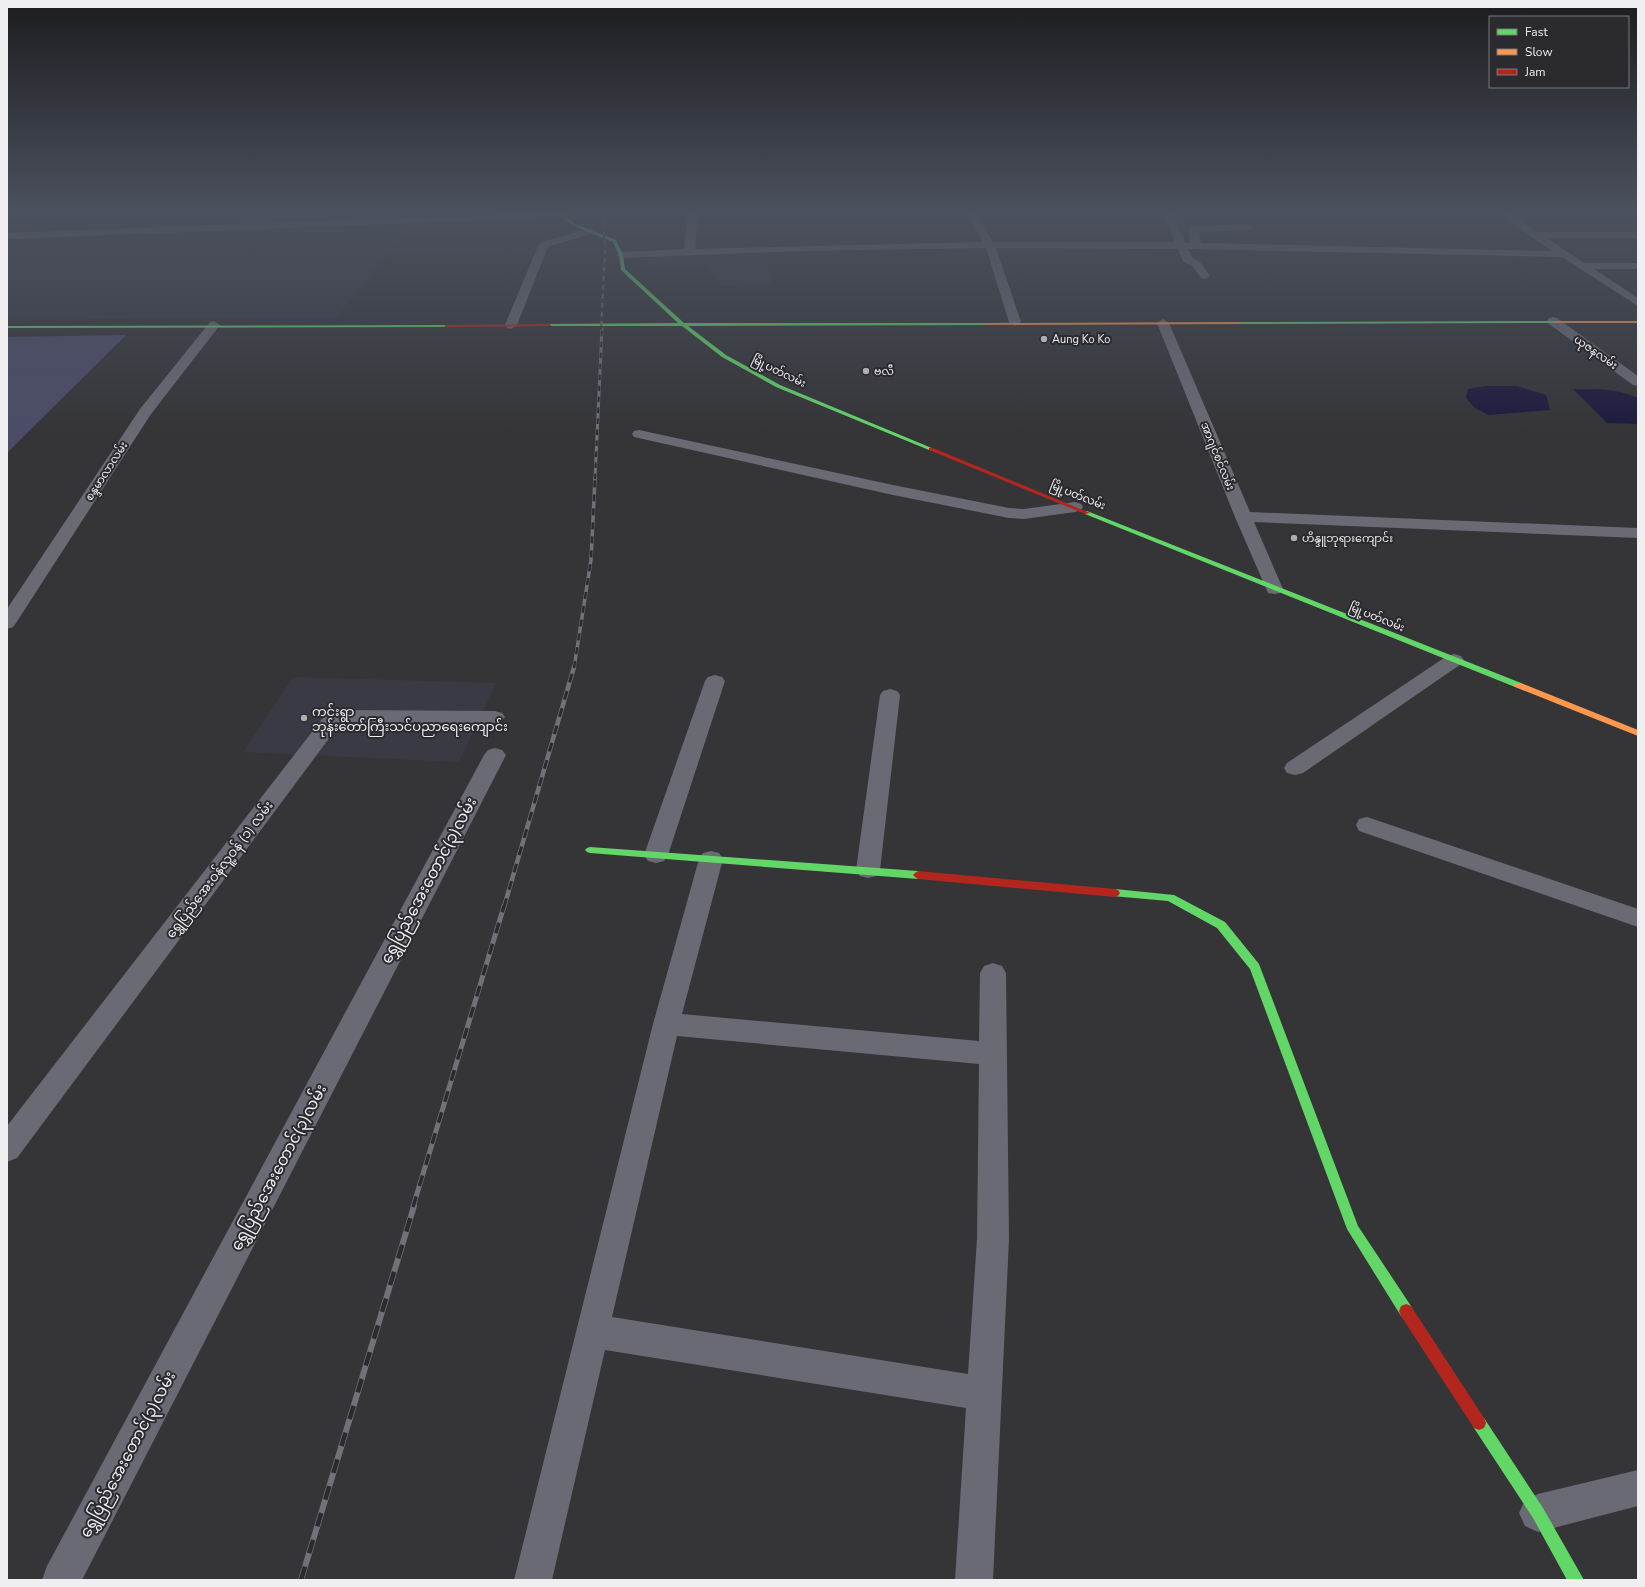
<svg xmlns="http://www.w3.org/2000/svg" width="1645" height="1587" font-family="'Nunito Sans','Noto Sans Myanmar',sans-serif">
<style>
.built{fill:#3a3a44}
.green{fill:#4c4c68}
.water{fill:#1d1b3d}
.lines{fill:none;stroke-linecap:round;stroke-linejoin:round}
.street{fill:#6a6a74;fill-rule:evenodd}
.fast{fill:#63d668;fill-rule:evenodd}
.slow{fill:#ff974d;fill-rule:evenodd}
.jam{fill:#b3261e;fill-rule:evenodd}
.rail-far5-casing{stroke:#717179;stroke-width:2}
.rail-far4-casing{stroke:#717179;stroke-width:3}
.rail-far3-casing{stroke:#717179;stroke-width:3.5}
.rail-far2-casing{stroke:#717179;stroke-width:4.5}
.rail-far1-casing{stroke:#717179;stroke-width:5}
.rail-casing{stroke:#717179;stroke-width:6}
.rail-far5{stroke:#2a2a2f;stroke-width:1.5;stroke-dasharray:4.5;stroke-linecap:butt}
.rail-far4{stroke:#2a2a2f;stroke-width:2;stroke-dasharray:5.5;stroke-linecap:butt}
.rail-far3{stroke:#2a2a2f;stroke-width:2.5;stroke-dasharray:7;stroke-linecap:butt}
.rail-far2{stroke:#2a2a2f;stroke-width:3;stroke-dasharray:9;stroke-linecap:butt}
.rail-far1{stroke:#2a2a2f;stroke-width:3.5;stroke-dasharray:11;stroke-linecap:butt}
.rail{stroke:#2a2a2f;stroke-width:4.5;stroke-dasharray:14;stroke-linecap:butt}
.poi-dot{fill:#aeaeb1;stroke:#2a2a2f;stroke-width:1.5}
.labels{text-anchor:middle;stroke-width:4;stroke-linejoin:round;paint-order:stroke}
.far-poi-label{font-size:11px;fill:#efeff2;stroke:#2a2a2f;text-anchor:start}
.far-street-label{font-size:11px;fill:#efeff2;stroke:#2a2a2f}
.poi-label{font-size:13px;fill:#efeff2;stroke:#2a2a2f;text-anchor:start}
.street-label{font-size:13px;fill:#efeff2;stroke:#2a2a2f}
.near-street-label{font-size:16px;fill:#efeff2;stroke:#2a2a2f}
</style>
<rect width="100%" height="100%" fill="#353538"/>
<g class="built">
<path d="M413,224L337,317L7,320V248L23,238Z"/>
<path d="M767,253L772,285L721,286L705,266L632,270L634,259L689,254Z"/>
<path d="M293,677L496,683L459,762L243,752Z"/>
</g>
<path class="green" d="M126,335L7,453V337Z"/>
<g class="water">
<path d="M1485,386H1517L1546,395L1550,410L1488,415L1475,408L1466,398L1468,389Z"/>
<path d="M1573,389C1597,389 1615,388 1638,398V424L1607,423Z"/>
</g>
<g class="lines">
<g class="street">
<path d="M688,211H698L695,249L983,242L965,211H975L993,242H1175L1163,212L1172,211L1185,243H1190L1189,229L1190,227L1247,224L1251,225L1252,227L1251,229L1199,232L1201,243L1552,251L1494,211H1506L1537,232H1638V238H1547L1584,263H1638V269H1594L1638,298V306L1562,257L1188,249L1192,257L1201,263L1210,276L1205,279L1201,278L1193,267L1183,261L1178,249L996,248L1021,322L1015,326L1009,322L986,248L800,251L621,258L616,255L621,252L684,249Z"/>
<path d="M563,212L568,215L566,217L7,239V233Z"/>
<path d="M591,228L595,229L596,231L595,233L550,246L547,249L517,325L511,329L507,328L505,325L538,246L542,242Z"/>
<path d="M1553,317L1557,318L1638,376V386L1633,385L1549,324L1547,321L1549,318Z"/>
<path d="M1163,319L1169,323L1250,512L1638,528V538L1254,522L1283,589L1280,593L1274,594L1268,593L1235,517L1157,323Z"/>
<path d="M214,321L220,325L151,414L16,623L13,627L7,629V609L140,409L210,322Z"/>
<path d="M639,430L893,485L1009,508L1024,509L1075,502L1081,504L1083,507L1081,510L1075,512L1024,519L1009,518L893,495L634,437L632,434L634,431Z"/>
<path d="M1454,654L1461,656L1464,660L1461,664L1303,773L1295,775L1287,773L1284,768L1287,763L1447,656Z"/>
<path d="M715,675L722,677L725,681L668,855L664,861L656,863L648,861L644,855L705,681L708,677Z"/>
<path d="M890,689L897,691L900,695L880,870L876,876L868,878L860,876L856,870L880,695L883,691Z"/>
<path d="M339,710L495,711L502,713L505,717L502,721L495,723L344,722L336,729L17,1158L7,1162V1126L322,719L332,712Z"/>
<path d="M495,748L502,750L506,755L82,1580H42L47,1566L484,755L488,750Z"/>
<path d="M1367,817L1638,909V927L1359,831L1356,825L1359,819Z"/>
<path d="M711,851L719,853L723,859L682,1014L979,1041L980,973L984,966L993,963L1002,966L1006,973L1009,1239L993,1580H955L966,1408L605,1350L552,1580H514L653,1024L699,859L703,853ZM677,1036L979,1064L977,1239L968,1374L612,1317Z"/>
<path d="M1638,1470V1506L1538,1532L1525,1526L1519,1513L1525,1500L1538,1494Z"/>
</g>
<g class="fast">
<path d="M555,211H559L575,224L616,240L623,255L625,269L684,323H986L988,324L986,325L688,326L726,355L780,385L934,449L929,450L776,387L722,357L682,326H547V325L549,324L678,323L621,270L619,255L613,242L573,226Z"/>
<path d="M1556,321H1558V323L1239,324L1237,323L1239,322Z"/>
<path d="M448,325V326L446,327L7,328V326Z"/>
<path d="M1087,511L1521,683L1522,685L1521,687H1515L1085,514V512Z"/>
<path d="M590,847L918,871L921,873L923,875L921,877L918,879L590,853L587,852L585,850L587,848Z"/>
<path d="M1115,889L1174,895L1225,922L1259,964L1358,1226L1411,1306L1413,1311L1411,1316L1406,1318L1401,1316L1347,1229L1250,969L1217,928L1168,901L1112,896L1110,893L1112,890Z"/>
<path d="M1479,1416L1484,1418L1543,1508L1584,1580H1567L1533,1518L1474,1428L1472,1423L1474,1418Z"/>
</g>
<g class="slow">
<path d="M1556,321H1638V323H1554V321Z"/>
<path d="M1239,322L1241,323V324L986,325L984,324L986,323Z"/>
<path d="M1515,683H1521L1638,730V736L1515,687L1514,685Z"/>
</g>
<g class="jam">
<path d="M549,324L551,325V326L446,327L444,326L446,325Z"/>
<path d="M929,448H933L1090,513L1085,514L929,450Z"/>
<path d="M918,871L1115,889L1118,890L1120,893L1118,896L1115,897L918,879L915,877L913,875L915,873Z"/>
<path d="M1406,1304L1411,1306L1484,1418L1486,1423L1484,1428L1479,1430L1474,1428L1401,1316L1399,1311L1401,1306Z"/>
</g>
<g class="rail-far5-casing">
<path id="rail-far5" d="M601,330L605,253L603,211"/>
</g>
<g class="rail-far4-casing">
<path id="rail-far4" d="M595,479L602,329"/>
</g>
<g class="rail-far3-casing">
<path id="rail-far3" d="M574,668L591,560L595,478"/>
</g>
<g class="rail-far2-casing">
<path id="rail-far2" d="M504,907L574,667"/>
</g>
<g class="rail-far1-casing">
<path id="rail-far1" d="M413,1207L504,906"/>
</g>
<g class="rail-casing">
<path id="rail" d="M301,1580L414,1206"/>
</g>
<use href="#rail-far5" class="rail-far5"/>
<use href="#rail-far4" class="rail-far4"/>
<use href="#rail-far3" class="rail-far3"/>
<use href="#rail-far2" class="rail-far2"/>
<use href="#rail-far1" class="rail-far1"/>
<use href="#rail" class="rail"/>
</g>
<linearGradient id="sky" x2="0" y2="1"><stop stop-color="#1d1d1f"/><stop offset="0.49" stop-color="#4b515e"/><stop offset="1" stop-color="#4b515e" stop-opacity="0"/></linearGradient>
<rect width="1645" height="433" fill="url(#sky)"/>
<g class="poi-dot">
<circle cx="1044" cy="339" r="4"/>
<circle cx="866" cy="371" r="4"/>
<circle cx="1294" cy="538" r="4"/>
<circle cx="304" cy="718" r="4"/>
</g>
<g class="labels">
<g class="far-poi-label">
<text x="1052" y="343">Aung Ko Ko</text>
<text x="874" y="375">ဗလီ</text>
<text x="1302" y="542">ဟိန္ဒူဘုရားကျောင်း</text>
</g>
<g class="far-street-label">
<text transform="translate(1596 352) rotate(35)" y="4">ယုဇနလမ်း</text>
<text transform="translate(779 371) rotate(26)" y="4">မြို့ပတ်လမ်း</text>
<text transform="translate(1218 456) rotate(68)" y="4">အာဂျင်စင်လမ်း</text>
<text transform="translate(106 471) rotate(-57)" y="4">စန္ဒမာလာလမ်း</text>
<text transform="translate(1078 495) rotate(22)" y="4">မြို့ပတ်လမ်း</text>
<text transform="translate(1377 617) rotate(22)" y="4">မြို့ပတ်လမ်း</text>
</g>
<g class="poi-label">
<text x="312" y="716">ကင်းရွာ<tspan x="312" dy="15">ဘုန်းတော်ကြီးသင်ပညာရေးကျောင်း</tspan></text>
</g>
<g class="street-label">
<text transform="translate(219 869) rotate(-53)" y="5">ရွှေပြည်အေးဝန်လူ့ဝန် (၁) လမ်း</text>
</g>
<g class="near-street-label">
<text transform="translate(428 880) rotate(-62)" y="6">ရွှေပြည်အေးတောင်(၃)လမ်း</text>
<text transform="translate(278 1167) rotate(-62)" y="6">ရွှေပြည်အေးတောင်(၃)လမ်း</text>
<text transform="translate(127 1454) rotate(-62)" y="6">ရွှေပြည်အေးတောင်(၃)လမ်း</text>
</g>
</g>
<rect width="1645" height="1587" fill="none" stroke="#efeff2" stroke-width="16"/>
<rect x="1489" y="16" width="140" height="72" fill="#2a2a2f" stroke="#79797d"/>
<rect x="1497" y="29" width="20" height="6" fill="#63d668" stroke="#79797d"/>
<text x="1525" y="36" font-size="12" fill="#efeff2">Fast</text>
<rect x="1497" y="49" width="20" height="6" fill="#ff974d" stroke="#79797d"/>
<text x="1525" y="56" font-size="12" fill="#efeff2">Slow</text>
<rect x="1497" y="69" width="20" height="6" fill="#b3261e" stroke="#79797d"/>
<text x="1525" y="76" font-size="12" fill="#efeff2">Jam</text>
</svg>
